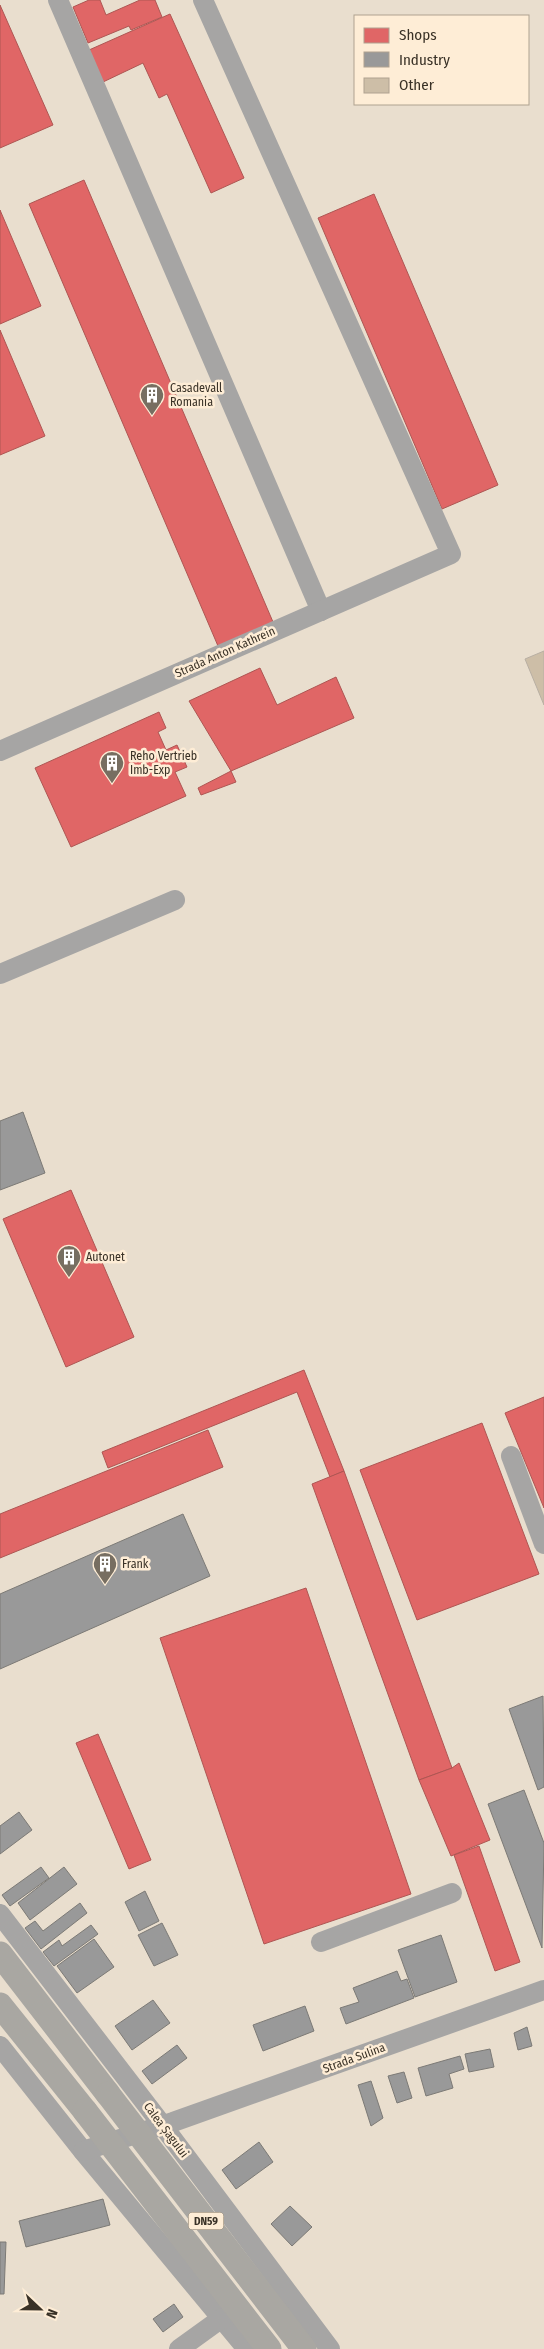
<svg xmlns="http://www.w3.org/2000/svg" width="544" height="2349" font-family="'Fira Sans Condensed',sans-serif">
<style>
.shops{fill:#e06666;stroke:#ae5653}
.industry{fill:#999;stroke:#7c7a76}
.building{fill:#cdbea7;stroke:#b8afa3}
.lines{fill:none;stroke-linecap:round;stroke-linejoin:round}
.minor{stroke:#a6a5a4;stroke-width:20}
.major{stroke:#a9a7a2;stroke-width:25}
.major-bridge{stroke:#a9a7a2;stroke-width:25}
.labels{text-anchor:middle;stroke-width:5;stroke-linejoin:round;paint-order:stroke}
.shield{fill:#feedd6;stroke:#74695b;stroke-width:1}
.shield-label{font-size:11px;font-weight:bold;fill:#393126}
.poi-label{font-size:12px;fill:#393126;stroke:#feedd6;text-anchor:start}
.street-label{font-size:12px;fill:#393126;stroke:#feedd6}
</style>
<rect width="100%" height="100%" fill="#e9dece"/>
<g class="shops">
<path d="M89,0H100L106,15L140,0H155L162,17L131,30L129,26L88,43L73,7Z"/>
<path d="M0,5L53,125L0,148Z"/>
<path d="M170,14L244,178L211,193L167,94L159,98L143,63L103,82L89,50Z"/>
<path d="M84,180L276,629L221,653L29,204Z"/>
<path d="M374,194L498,485L442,509L318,218Z"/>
<path d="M0,210L41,306L0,324Z"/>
<path d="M0,330L45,436L0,455Z"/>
<path d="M260,668L277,705L336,677L354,718L231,771L189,701Z"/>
<path d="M159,712L166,728L158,732L166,750L177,745L187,767L175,772L186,796L71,847L35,768Z"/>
<path d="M231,771L236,782L201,795L198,788Z"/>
<path d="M71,1190L134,1337L66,1367L3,1219Z"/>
<path d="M304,1370L344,1471L330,1477L297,1392L108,1468L102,1452Z"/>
<path d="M544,1397V1508L505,1413Z"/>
<path d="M482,1423L539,1574L417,1620L360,1470Z"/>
<path d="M208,1430L223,1467L0,1558V1514Z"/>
<path d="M344,1471L452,1768L419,1780L312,1484Z"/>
<path d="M306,1588L411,1894L264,1944L160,1638Z"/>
<path d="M98,1734L151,1860L129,1869L76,1743Z"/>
<path d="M459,1763L490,1840L451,1856L419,1780L452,1768Z"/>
<path d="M479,1846L520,1962L495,1971L454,1855Z"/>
</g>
<g class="industry">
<path d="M23,1112L45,1173L0,1190V1121Z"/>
<path d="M183,1514L210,1576L0,1669V1594Z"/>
<path d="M543,1696L544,1787L538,1790L509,1709Z"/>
<path d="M524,1790L544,1843L542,1948L488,1804Z"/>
<path d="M19,1812L32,1830L0,1854V1826Z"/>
<path d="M41,1867L49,1878L10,1906L2,1895Z"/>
<path d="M64,1867L77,1884L30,1920L18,1903Z"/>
<path d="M145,1891L159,1921L139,1931L125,1902Z"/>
<path d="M80,1903L87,1913L41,1949L25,1928L35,1921L43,1931Z"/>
<path d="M162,1923L178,1955L154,1966L138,1935Z"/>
<path d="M91,1925L98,1934L54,1966L43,1952L59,1940L62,1946Z"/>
<path d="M441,1935L457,1982L415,1997L398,1950Z"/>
<path d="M94,1939L114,1967L77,1993L57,1966Z"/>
<path d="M397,1971L401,1981L407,1979L414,1998L346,2024L340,2008L359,2002L353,1988Z"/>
<path d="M153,2000L170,2023L132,2050L115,2026Z"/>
<path d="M305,2006L314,2031L263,2051L253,2025Z"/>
<path d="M527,2027L532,2046L518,2050L514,2033Z"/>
<path d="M177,2045L187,2058L152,2084L142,2071Z"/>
<path d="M490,2049L494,2067L469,2072L465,2054Z"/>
<path d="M460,2056L464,2069L449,2074L453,2088L426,2096L418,2068Z"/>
<path d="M404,2072L412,2098L397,2103L388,2076Z"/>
<path d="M371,2081L383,2118L371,2126L358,2085Z"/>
<path d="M259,2142L273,2162L236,2189L222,2170Z"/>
<path d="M103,2199L110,2225L26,2247L19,2221Z"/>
<path d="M290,2206L312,2227L292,2246L271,2224Z"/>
<path d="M0,2242H6L4,2294H0Z"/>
<path d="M174,2304L183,2317L163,2332L153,2319Z"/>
</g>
<path class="building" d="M544,651V705L525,659Z"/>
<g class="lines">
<g class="minor">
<path d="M58,0L321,611"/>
<path d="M0,751L451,554L203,0"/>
<path d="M0,974L175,900"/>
<path d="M511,1456L544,1544"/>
<path d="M0,1914L163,2126L330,2349"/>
<path d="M321,1942L452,1893"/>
<path d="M0,2046L83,2151L247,2349"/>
<path d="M83,2151L173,2122L544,1990"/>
<path d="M179,2349L222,2318"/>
</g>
<g class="major">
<path d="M0,1954L108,2094"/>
<path d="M0,2005L85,2111"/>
</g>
<g class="major-bridge">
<path d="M108,2094L304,2349"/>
<path d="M85,2111L269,2349"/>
</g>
</g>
<defs>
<g id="building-pin" transform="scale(1.25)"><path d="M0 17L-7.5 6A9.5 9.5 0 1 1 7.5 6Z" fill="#776e61" stroke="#feedd6"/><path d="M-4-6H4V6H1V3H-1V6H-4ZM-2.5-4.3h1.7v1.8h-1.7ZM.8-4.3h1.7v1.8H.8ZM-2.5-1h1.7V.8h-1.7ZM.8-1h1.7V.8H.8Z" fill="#fff"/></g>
</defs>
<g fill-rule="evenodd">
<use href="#building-pin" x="152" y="395"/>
<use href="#building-pin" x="112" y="763"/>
<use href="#building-pin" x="69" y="1257"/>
<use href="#building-pin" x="105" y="1564"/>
</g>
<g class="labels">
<rect class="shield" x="188.5" y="2212.5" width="35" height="17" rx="4"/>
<g class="shield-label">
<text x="206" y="2225">DN59</text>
</g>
<g class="poi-label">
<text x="170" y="392">Casadevall<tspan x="170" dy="14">Romania</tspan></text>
<text x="130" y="760">Reho Vertrieb<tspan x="130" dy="14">Imb-Exp</tspan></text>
<text x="86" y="1261">Autonet</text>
<text x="122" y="1568">Frank</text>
</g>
<g class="street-label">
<text transform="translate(225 652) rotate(-24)" y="4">Strada Anton Kathrein</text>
<text transform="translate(354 2058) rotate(-20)" y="4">Strada Sulina</text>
<text transform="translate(166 2130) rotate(53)" y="4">Calea Șagului</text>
</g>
</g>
<rect x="354" y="15" width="175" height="90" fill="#feedd6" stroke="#afa290"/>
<rect x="364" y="28" width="25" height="15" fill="#e06666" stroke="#afa290"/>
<text x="399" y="40" font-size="15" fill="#393126">Shops</text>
<rect x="364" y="52" width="25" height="15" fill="#999999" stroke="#afa290"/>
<text x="399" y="65" font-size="15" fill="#393126">Industry</text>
<rect x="364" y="78" width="25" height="15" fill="#cdbea7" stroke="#afa290"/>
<text x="399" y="90" font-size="15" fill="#393126">Other</text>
<g transform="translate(40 2309) rotate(112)" stroke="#feedd6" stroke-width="4" paint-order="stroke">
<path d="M0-4L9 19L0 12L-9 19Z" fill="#393126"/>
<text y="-8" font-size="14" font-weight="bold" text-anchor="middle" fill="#393126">N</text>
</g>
</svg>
